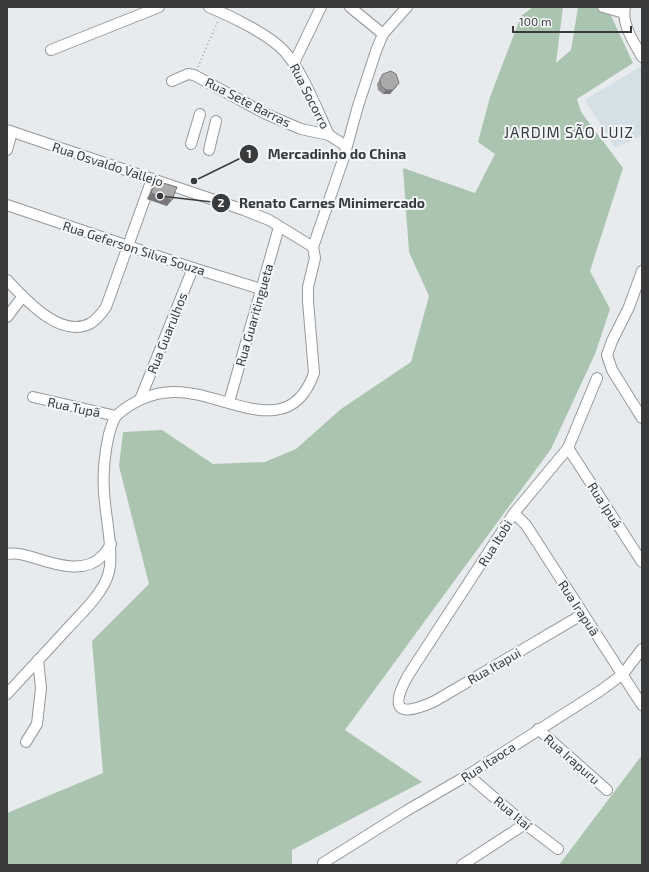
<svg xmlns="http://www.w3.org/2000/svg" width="649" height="872" font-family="'Exo 2',sans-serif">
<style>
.built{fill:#d5dfe6}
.green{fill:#aac4af}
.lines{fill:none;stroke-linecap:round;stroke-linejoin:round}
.minor-casing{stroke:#96989b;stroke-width:12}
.path{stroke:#9a9c9e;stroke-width:1.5;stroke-dasharray:1 3;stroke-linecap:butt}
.minor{stroke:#fff;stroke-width:10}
.wall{fill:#949193}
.shaded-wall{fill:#787678}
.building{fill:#aca9ab;stroke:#787678}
.labels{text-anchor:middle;stroke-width:4;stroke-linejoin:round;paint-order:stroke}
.street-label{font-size:13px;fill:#393a3b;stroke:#f5f8fb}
.quarter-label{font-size:15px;letter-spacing:1px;fill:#393a3b;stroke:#f5f8fb}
.leader{fill:none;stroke:#393a3b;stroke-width:1.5}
.callout-dot{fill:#393a3b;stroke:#f5f8fb;stroke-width:1.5}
.mark-label{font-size:12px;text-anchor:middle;font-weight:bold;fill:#fff}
.callout-label{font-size:14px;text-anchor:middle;font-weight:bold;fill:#393a3b;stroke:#f5f8fb;stroke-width:4;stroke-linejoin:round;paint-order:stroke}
</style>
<rect width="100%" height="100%" fill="#e8ebed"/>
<path class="built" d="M640,67L642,71V136L615,148L585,100Z"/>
<g class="green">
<path d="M533,7H563L556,63L571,50L578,7H607L633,63L577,99L581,112L623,168L590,271L610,309L595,354L551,449L345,730L422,782L292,850V865H7V813L103,773L92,641L149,584L119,466L123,432L162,430L213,464L265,462L296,449L341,409L411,362L429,296L409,252L403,168L475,193L495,154L478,142L490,97L521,16Z"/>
<path d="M642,755V865H559Z"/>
</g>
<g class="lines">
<g class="minor-casing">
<g id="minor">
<path d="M209,7C231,16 270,35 285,52C303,72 317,110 329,135"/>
<path d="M350,7L383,34"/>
<path d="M603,7L624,13"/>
<path d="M625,7C621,24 634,42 642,57"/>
<path d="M51,50L159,7"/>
<path d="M294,63L321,7"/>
<path d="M172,81L188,74L194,75L266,114L301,129L329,135L346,146"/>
<path d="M7,130L244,210L269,220L313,247"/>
<path d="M191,144L200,114"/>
<path d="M7,150L12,132"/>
<path d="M209,150L216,121"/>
<path d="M7,205L193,268L261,289"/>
<path d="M642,271L629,307L612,341L607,355L612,370L642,418"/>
<path d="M7,280C25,299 61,340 91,323C97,319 102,313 106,307L152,179"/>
<path d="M7,317L23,296"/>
<path d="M33,397L116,416"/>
<path d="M141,397L193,268"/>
<path d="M229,402L279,227"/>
<path d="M568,448L642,562"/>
<path d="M514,513L526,525L642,705"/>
<path d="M7,554C16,552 26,555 35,558C54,564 85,574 101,557C105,554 108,549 111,544"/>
<path d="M583,614L435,701C399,718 388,710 409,674L514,513L568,448L597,378"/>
<path d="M7,694C27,672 47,651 66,630C78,617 91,605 100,591C105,584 109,574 110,566C112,544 107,524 105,503C102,480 104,456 109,434C111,428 113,419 117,415C133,401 151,393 172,392C221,389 289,446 314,373L308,301V287L315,258L313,247L344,157L358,106L376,51L383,34L407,7"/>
<path d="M538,729L607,790"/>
<path d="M26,742L37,724L41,688L38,660"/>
<path d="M468,775L525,824L558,849"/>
<path d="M323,863L406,811L468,775L600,691L623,674L642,649"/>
<path d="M462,865L525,824"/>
</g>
</g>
<path class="path" d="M198,67L218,21"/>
<use href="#minor" class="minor"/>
</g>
<g class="wall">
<path d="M383,74L396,87L390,94H383L378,90L377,84Z"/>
<path d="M156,181L167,206L147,199L152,187Z"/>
</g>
<g class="shaded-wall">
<path d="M399,83L390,94H383L386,90Z"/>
<path d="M151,193L172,200L167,206L147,199Z"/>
</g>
<g class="building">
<path d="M391,71L396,74L399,83L393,90H386L381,86L380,79L383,74Z"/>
<path d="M156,181L177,187L172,200L151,193Z"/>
</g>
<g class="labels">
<g class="street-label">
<text transform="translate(310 96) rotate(63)" y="5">Rua Socorro</text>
<text transform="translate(248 102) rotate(27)" y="5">Rua Sete Barras</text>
<text transform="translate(108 164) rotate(18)" y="5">Rua Osvaldo Vallejo</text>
<text transform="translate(134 248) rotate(18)" y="5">Rua Geferson Silva Souza</text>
<text transform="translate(254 315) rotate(-74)" y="5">Rua Guaritingueta</text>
<text transform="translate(167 333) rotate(-68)" y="5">Rua Guarulhos</text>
<text transform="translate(74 407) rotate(12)" y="5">Rua Tupã</text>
<text transform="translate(605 505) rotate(57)" y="5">Rua Ipuá</text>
<text transform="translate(495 543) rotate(-58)" y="5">Rua Itobi</text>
<text transform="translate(579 608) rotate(57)" y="5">Rua Irapuã</text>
<text transform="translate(494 666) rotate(-30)" y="5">Rua Itapui</text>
<text transform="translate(572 759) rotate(41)" y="5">Rua Irapuru</text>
<text transform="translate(488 762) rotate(-33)" y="5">Rua Itaoca</text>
<text transform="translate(513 813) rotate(40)" y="5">Rua Itaí</text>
</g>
<g class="quarter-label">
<text x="569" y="138">JARDIM SÃO LUIZ</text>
</g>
</g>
<path class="leader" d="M194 181L249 154M160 196L221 203"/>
<g class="callout-dot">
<circle cx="194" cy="181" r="4"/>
<circle cx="160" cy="196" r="4"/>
<circle cx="249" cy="154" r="10"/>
<circle cx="221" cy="203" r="10"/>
</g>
<g class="mark-label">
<text x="249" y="158">1</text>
<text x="221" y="207">2</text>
</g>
<g class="callout-label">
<text x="337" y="159">Mercadinho do China</text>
<text x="332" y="208">Renato Carnes Minimercado</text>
</g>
<rect width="649" height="872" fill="none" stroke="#393a3b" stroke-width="16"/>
<path d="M513 26v6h118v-6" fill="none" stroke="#393a3b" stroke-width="2"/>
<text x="519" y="26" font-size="12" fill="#393a3b" stroke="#f5f8fb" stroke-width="3" paint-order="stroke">100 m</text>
</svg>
